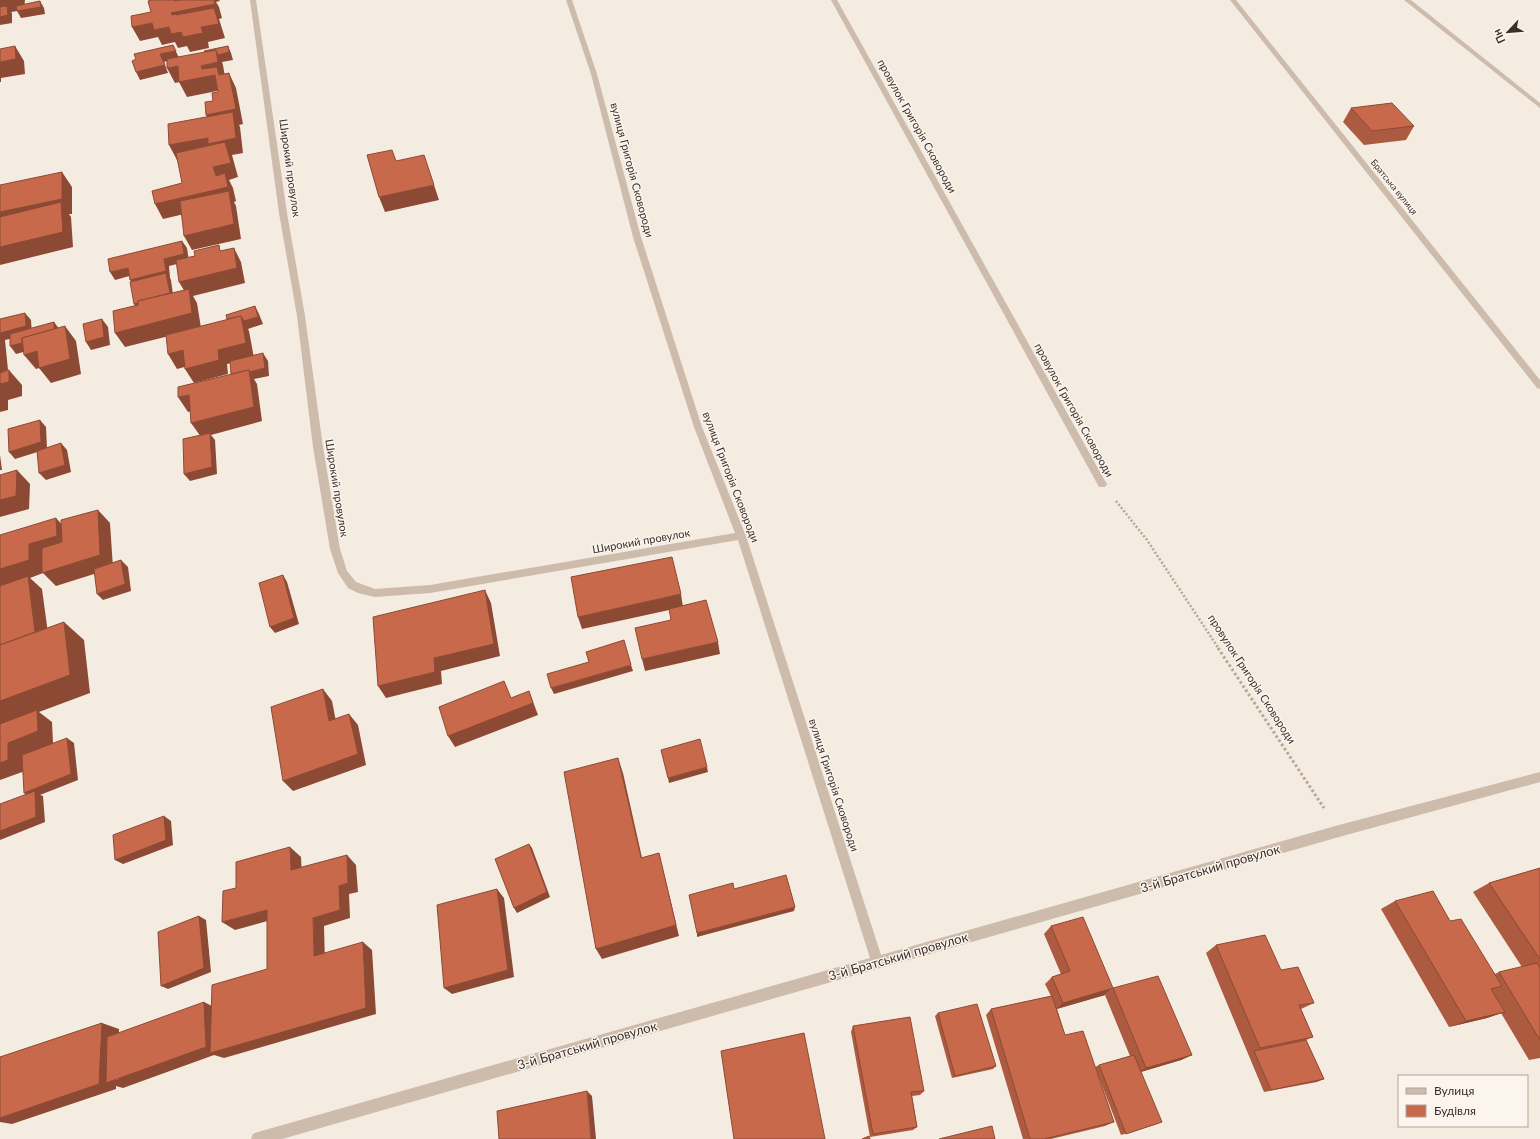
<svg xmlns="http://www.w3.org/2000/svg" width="1540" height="1139" font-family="Lato,sans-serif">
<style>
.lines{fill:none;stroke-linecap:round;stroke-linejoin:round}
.path-far1{stroke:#b9a596;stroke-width:2.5;stroke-dasharray:2 2;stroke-linecap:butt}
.path{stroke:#b9a596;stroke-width:3;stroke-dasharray:2.5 2.5;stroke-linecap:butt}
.street{fill:#cdbbac;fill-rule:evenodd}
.wall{fill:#ac5a40}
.shaded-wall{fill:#8c4a34}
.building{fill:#c8694b;stroke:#8c4a34}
.labels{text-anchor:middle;stroke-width:3;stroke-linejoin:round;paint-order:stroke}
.far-street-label{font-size:9px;fill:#3b302b;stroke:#fbf5ee}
.street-label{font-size:11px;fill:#3b302b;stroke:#fbf5ee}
.near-street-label{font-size:13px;fill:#3b302b;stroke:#fbf5ee}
</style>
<rect width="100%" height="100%" fill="#f4ebe1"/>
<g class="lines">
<path class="path-far1" d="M1116,501L1147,540L1219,649"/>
<path class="path" d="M1218,648L1324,808"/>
<g class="street">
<path d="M250,0H256L287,213L305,316L323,447L340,549L347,571L356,582L375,589L430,585L735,533L694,427L633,237L591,74L566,0H572L597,74L641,237L702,427L746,536L881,955L1339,825L1540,772V782L1339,837L282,1139H251L253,1134L258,1132L870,958L738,540L430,593L375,597L358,593L348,588L338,573L330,549L313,447L297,316L279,213Z"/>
<path d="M831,0H837L1105,481L1107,484L1105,487H1099Z"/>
<path d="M1230,0H1236L1540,380V389L1537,388Z"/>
<path d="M1404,0H1411L1540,103V108Z"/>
</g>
</g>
<g class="wall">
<path d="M1351,108L1414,126L1406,140L1364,145L1343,122Z"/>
<path d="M1540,868V1058L1529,1060L1501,1013L1487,1018L1449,1027L1381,909L1395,901L1450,921L1495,974L1499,972L1522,967L1473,892L1489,883Z"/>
<path d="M1051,926L1105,995L1057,1009L1065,1035L1114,1122L1105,1126L1051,1139H1023L986,1015L991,1009L1051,996L1045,984L1052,977L1061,974L1044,934Z"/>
<path d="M1216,945L1281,970L1314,1003L1301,1009L1313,1037L1306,1040L1324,1079L1317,1082L1264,1092L1206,953Z"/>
<path d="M1113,988L1192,1055L1181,1060L1141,1072L1157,1124L1121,1135L1095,1067L1099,1065L1130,1056L1105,995Z"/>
<path d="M938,1013L996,1066L993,1069L952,1078L935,1016Z"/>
<path d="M853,1026L924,1091L920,1095L912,1096L917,1127L913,1130L870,1137L851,1032Z"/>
</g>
<g class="shaded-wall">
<path d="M0,0H25L24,10L11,12L12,13V23L0,25Z"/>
<path d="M175,0H219L220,1L216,2L219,7L222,18L219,19L225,38L208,42L209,48L190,52L187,46L178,48L175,42L162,45L158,37L140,41L132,27L152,23L169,27L181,32L203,33L179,29L171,13Z"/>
<path d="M40,1L44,8L45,14L21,18L17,11Z"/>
<path d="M173,45L179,58L164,62L168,73L140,80L136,72Z"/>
<path d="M15,46L24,61L25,74L1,78V82H0V62Z"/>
<path d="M228,46L231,53L233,60L222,62L223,65L225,77L222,90L187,97L179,82L202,69L201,66L216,50Z"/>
<path d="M178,66L185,81L175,83L167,68Z"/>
<path d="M229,73L236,88L243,124L239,125L240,127L243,153L232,155L238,177L229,180L233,188L236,201L234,202L236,206L241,239L192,250L184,236L231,203L163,219L155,204L216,176L213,167V153L177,160L169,145L214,130L206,115Z"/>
<path d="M62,172L72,187V214H69L71,217L73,247L0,265V212Z"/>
<path d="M434,185L439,200L385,212L379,197Z"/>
<path d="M182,241L187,248L189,261L169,266L170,278L171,280L174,302L139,312L134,304L135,287L130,280L164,259Z"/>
<path d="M234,248L241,262L245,283L193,296L197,303L201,328L125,347L115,333L188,297L179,282Z"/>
<path d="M128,268L133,275L115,280L110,272Z"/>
<path d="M255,306L259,314L263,324L248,329L249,331L254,358L227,364L228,374L194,383L185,369L218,350L241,316Z"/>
<path d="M25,313L31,320L32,334L5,340L8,370L0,373V333Z"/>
<path d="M102,319L108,327L110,345L91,350L86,342Z"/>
<path d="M54,322L60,330V342L16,354L10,346Z"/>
<path d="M65,326L76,341L81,374L51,383L39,368Z"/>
<path d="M183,350L192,365L177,369L168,354Z"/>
<path d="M37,351L49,365L36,369L24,355Z"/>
<path d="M263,353L268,361L269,376L254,379L257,384L262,421L211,435L215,440L217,474L190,481L184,474L201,437L191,423L249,370Z"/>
<path d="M9,370L22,385V396L8,400V410L0,412V384Z"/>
<path d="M189,395L199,409L188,412L178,397Z"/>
<path d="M40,420L46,427L47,449L15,459L9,452Z"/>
<path d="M61,443L67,450L71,472L46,480L39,473Z"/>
<path d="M0,455L2,470H0Z"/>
<path d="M17,470L30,484L29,509L0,517V500Z"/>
<path d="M98,510L110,523L113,568L56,586L43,573L30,578L42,589L50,648L3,666L0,586V569L29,544L56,518L69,532L43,572Z"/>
<path d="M121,560L128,567L131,591L103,600L97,594Z"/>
<path d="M283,575L287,582L299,624L275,633L270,627Z"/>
<path d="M485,590L491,603L500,656L441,671L442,684L386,698L378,686L434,658Z"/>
<path d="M681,594L683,607L582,629L578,617Z"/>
<path d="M64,622L84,640L90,693L39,712L52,722L53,743L25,771L0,780V701Z"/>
<path d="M718,642L720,654L645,671L642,659Z"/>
<path d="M631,665L633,671L554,694L551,688Z"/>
<path d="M323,689L332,701L338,732L329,721Z"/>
<path d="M529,691L538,715L455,747L448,736Z"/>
<path d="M349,714L358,725L366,765L293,791L283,781Z"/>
<path d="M67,738L74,743L78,780L40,795L43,796L45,822L0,840V831L32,798L24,793Z"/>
<path d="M618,758L623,773L645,871L641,858Z"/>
<path d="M707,767L708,772L669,783L668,778Z"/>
<path d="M164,816L171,821L173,845L123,864L115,860Z"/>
<path d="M529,844L532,848L550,897L517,913L514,908Z"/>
<path d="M290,847L301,857L302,879L291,870Z"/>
<path d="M659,853L679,936L602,959L596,949Z"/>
<path d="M347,855L356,865L358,892L349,894L350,918L324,926L325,964L314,956L313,918L339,886Z"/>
<path d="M497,889L504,898L514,977L452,994L444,988Z"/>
<path d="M795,907L794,911L697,937V933Z"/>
<path d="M267,910L278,918L235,930L222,922Z"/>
<path d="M199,916L206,920L211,972L168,989L161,986Z"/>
<path d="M363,942L372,950L376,1014L224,1058L214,1055L123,1088L116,1086V1089L12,1124L0,1122V1118L102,1023L119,1029L117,1080L204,1002L218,1009Z"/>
<path d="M1113,988L1105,995L1056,1009L1063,1003Z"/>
<path d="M1505,1012L1487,1018L1449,1027L1466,1021Z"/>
<path d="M1192,1055L1181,1060L1137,1073L1146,1068Z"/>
<path d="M587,1091L592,1096L596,1139H591Z"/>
</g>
<g class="building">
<path d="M152,0H175V1L178,0H214L215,4L171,13L172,15L176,14V15L214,8L219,24L201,27L203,33L183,37L181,32L171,34L169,27L154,30L152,23L132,27L131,16L151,12L148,1Z"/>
<path d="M40,1L41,7L17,11L16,6Z"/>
<path d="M7,6L8,15L0,17V7Z"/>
<path d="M173,45L176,51L160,54L165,65L136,72L132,61L136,59L134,54Z"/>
<path d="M15,46L16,59L0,62V49Z"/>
<path d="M228,46L229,52L218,55L216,50L205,52L204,51Z"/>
<path d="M216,50L218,62L201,66L202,69L217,67L219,75L229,73L236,109L206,115L205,102L213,101L212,93L218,92L215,75L179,82L178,66L167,68V59Z"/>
<path d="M1392,103L1414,126L1372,131L1351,108Z"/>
<path d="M233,112L236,138L208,144V138L169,145L168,124Z"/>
<path d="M225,142L231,163L213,167L216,176L225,173L228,187L155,204L152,191L182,183L176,153Z"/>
<path d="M392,150L396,161L424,155L434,185L379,197L367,155Z"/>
<path d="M62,172V199L0,212V185Z"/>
<path d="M229,191L234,224L184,236L180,201Z"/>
<path d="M61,202L63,232L0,247V217Z"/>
<path d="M182,241L184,254L164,259L166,271L130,280L128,268L110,272L108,259Z"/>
<path d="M219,245L220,251L234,248L237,268L179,282L176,260L195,256L194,251Z"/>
<path d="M166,273L170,293L138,301V303L134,304L130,282Z"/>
<path d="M189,289L192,313L115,333L113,311L138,305V301Z"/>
<path d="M255,306L258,317L244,321L241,316L227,319L226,315Z"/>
<path d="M25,313L26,326L0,333V319Z"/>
<path d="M241,316L246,343L218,350L219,360L185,369L183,350L168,354L166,335Z"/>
<path d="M102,319L104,337L86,342L83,324Z"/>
<path d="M54,322V329L22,338V343L10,346V334Z"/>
<path d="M65,326L70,359L39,368L37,351L24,355L22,338Z"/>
<path d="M263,353L265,368L250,372L249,370L231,374L230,361Z"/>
<path d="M9,370V382L0,384V373Z"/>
<path d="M249,370L254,407L191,423L189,395L178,397V387Z"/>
<path d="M40,420L41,442L9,452L8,429Z"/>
<path d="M210,433L212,467L184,474L183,439Z"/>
<path d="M61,443L65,465L39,473L37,451Z"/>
<path d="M17,470L16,496L0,500V475Z"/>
<path d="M98,510L100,555L42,573V548L62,542L61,520Z"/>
<path d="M56,518L57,536L29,544V560L0,569V535Z"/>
<path d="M672,557L681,594L578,617L571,577Z"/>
<path d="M121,560L125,584L97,594L94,569Z"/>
<path d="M283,575L294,618L270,627L259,583Z"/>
<path d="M28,576L35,632L0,645V586Z"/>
<path d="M485,590L494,644L434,658L435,672L378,686L373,617Z"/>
<path d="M706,600L718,642L642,659L635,628L671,620L669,609Z"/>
<path d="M64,622L70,675L0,701V645Z"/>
<path d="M624,640L631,665L551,688L547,674L589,662L586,652Z"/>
<path d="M504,681L511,698L529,691L533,703L448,736L439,707Z"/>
<path d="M323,689L329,721L349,714L358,754L283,781L271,707Z"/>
<path d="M37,710L38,731L8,743V760L0,763V724Z"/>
<path d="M67,738L71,774L24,793L22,755Z"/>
<path d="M700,739L707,767L668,778L661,750Z"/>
<path d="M618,758L641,858L659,853L676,925L596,949L564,772Z"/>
<path d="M35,791L36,817L0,831V804Z"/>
<path d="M164,816L166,840L115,860L113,835Z"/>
<path d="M529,844L547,892L514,908L495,859Z"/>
<path d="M290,847L291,870L347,855L348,883L339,886L340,910L313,918L314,956L363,942L366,1008L210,1053L212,985L267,969V910L222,922L223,891L236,888V862Z"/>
<path d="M1540,868V959L1489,883Z"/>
<path d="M786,875L795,907L697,933L689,895L733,883L734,889Z"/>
<path d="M497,889L508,970L444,988L437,905Z"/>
<path d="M1433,891L1450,921L1461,919L1502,986L1491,989L1505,1012L1466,1021L1395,901Z"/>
<path d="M199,916L204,968L161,986L158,932Z"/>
<path d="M1083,917L1113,988L1063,1003L1052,977L1070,971L1051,926Z"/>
<path d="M1265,935L1281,970L1298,967L1314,1003L1299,1005L1313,1037L1260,1048L1216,945Z"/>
<path d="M1537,963L1540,968V1040L1499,972Z"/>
<path d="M1158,976L1192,1055L1146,1068L1113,988Z"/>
<path d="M1052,996L1065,1035L1083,1031L1114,1122L1044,1139H1030L991,1009Z"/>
<path d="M204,1002L206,1047L106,1083L107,1037Z"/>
<path d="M977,1004L996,1066L955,1076L938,1013Z"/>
<path d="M910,1017L924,1091L911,1092L917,1127L873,1134L853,1026Z"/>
<path d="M102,1023L99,1084L0,1118V1057Z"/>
<path d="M804,1033L825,1139H734L721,1051Z"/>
<path d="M1306,1040L1324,1079L1271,1090L1254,1051Z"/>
<path d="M1134,1055L1162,1122L1126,1134L1099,1065Z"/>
<path d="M587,1091L591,1139H499L497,1111Z"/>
<path d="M992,1126L995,1139H939Z"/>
<path d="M869,1136L870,1139H862Z"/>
</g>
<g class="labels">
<g class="far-street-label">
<text transform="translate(1394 187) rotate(51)" y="3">Братська вулиця</text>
</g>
<g class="street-label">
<text transform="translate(917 126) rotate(61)" y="4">провулок Григорія Сковороди</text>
<text transform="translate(290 168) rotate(82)" y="4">Широкий провулок</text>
<text transform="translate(632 170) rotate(75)" y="4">вулиця Григорія Сковороди</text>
<text transform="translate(1074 410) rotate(61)" y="4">провулок Григорія Сковороди</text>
<text transform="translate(731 477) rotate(69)" y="4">вулиця Григорія Сковороди</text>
<text transform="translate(337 488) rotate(81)" y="4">Широкий провулок</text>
<text transform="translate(641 541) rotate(-10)" y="4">Широкий провулок</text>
<text transform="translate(1252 679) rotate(57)" y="4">провулок Григорія Сковороди</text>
<text transform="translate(834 785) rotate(72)" y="4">вулиця Григорія Сковороди</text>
</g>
<g class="near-street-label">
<text transform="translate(1210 868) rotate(-16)" y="5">3-й Братський провулок</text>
<text transform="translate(898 956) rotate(-16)" y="5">3-й Братський провулок</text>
<text transform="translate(587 1045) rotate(-16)" y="5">3-й Братський провулок</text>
</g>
</g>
<rect x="1398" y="1075" width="130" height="52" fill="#fbf5ee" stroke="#aea6a0"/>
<rect x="1406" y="1088" width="20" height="6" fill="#cdbbac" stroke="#aea6a0"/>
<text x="1434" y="1095" font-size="12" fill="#3b302b">Вулиця</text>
<rect x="1406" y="1105" width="20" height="12" fill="#c8694b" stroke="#aea6a0"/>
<text x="1434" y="1115" font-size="12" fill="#3b302b">Будівля</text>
<g transform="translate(1508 32) rotate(244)" stroke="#fbf5ee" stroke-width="3" paint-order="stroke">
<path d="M0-3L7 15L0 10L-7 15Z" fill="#3b302b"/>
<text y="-6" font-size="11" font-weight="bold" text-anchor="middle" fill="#3b302b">Пн</text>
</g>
</svg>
